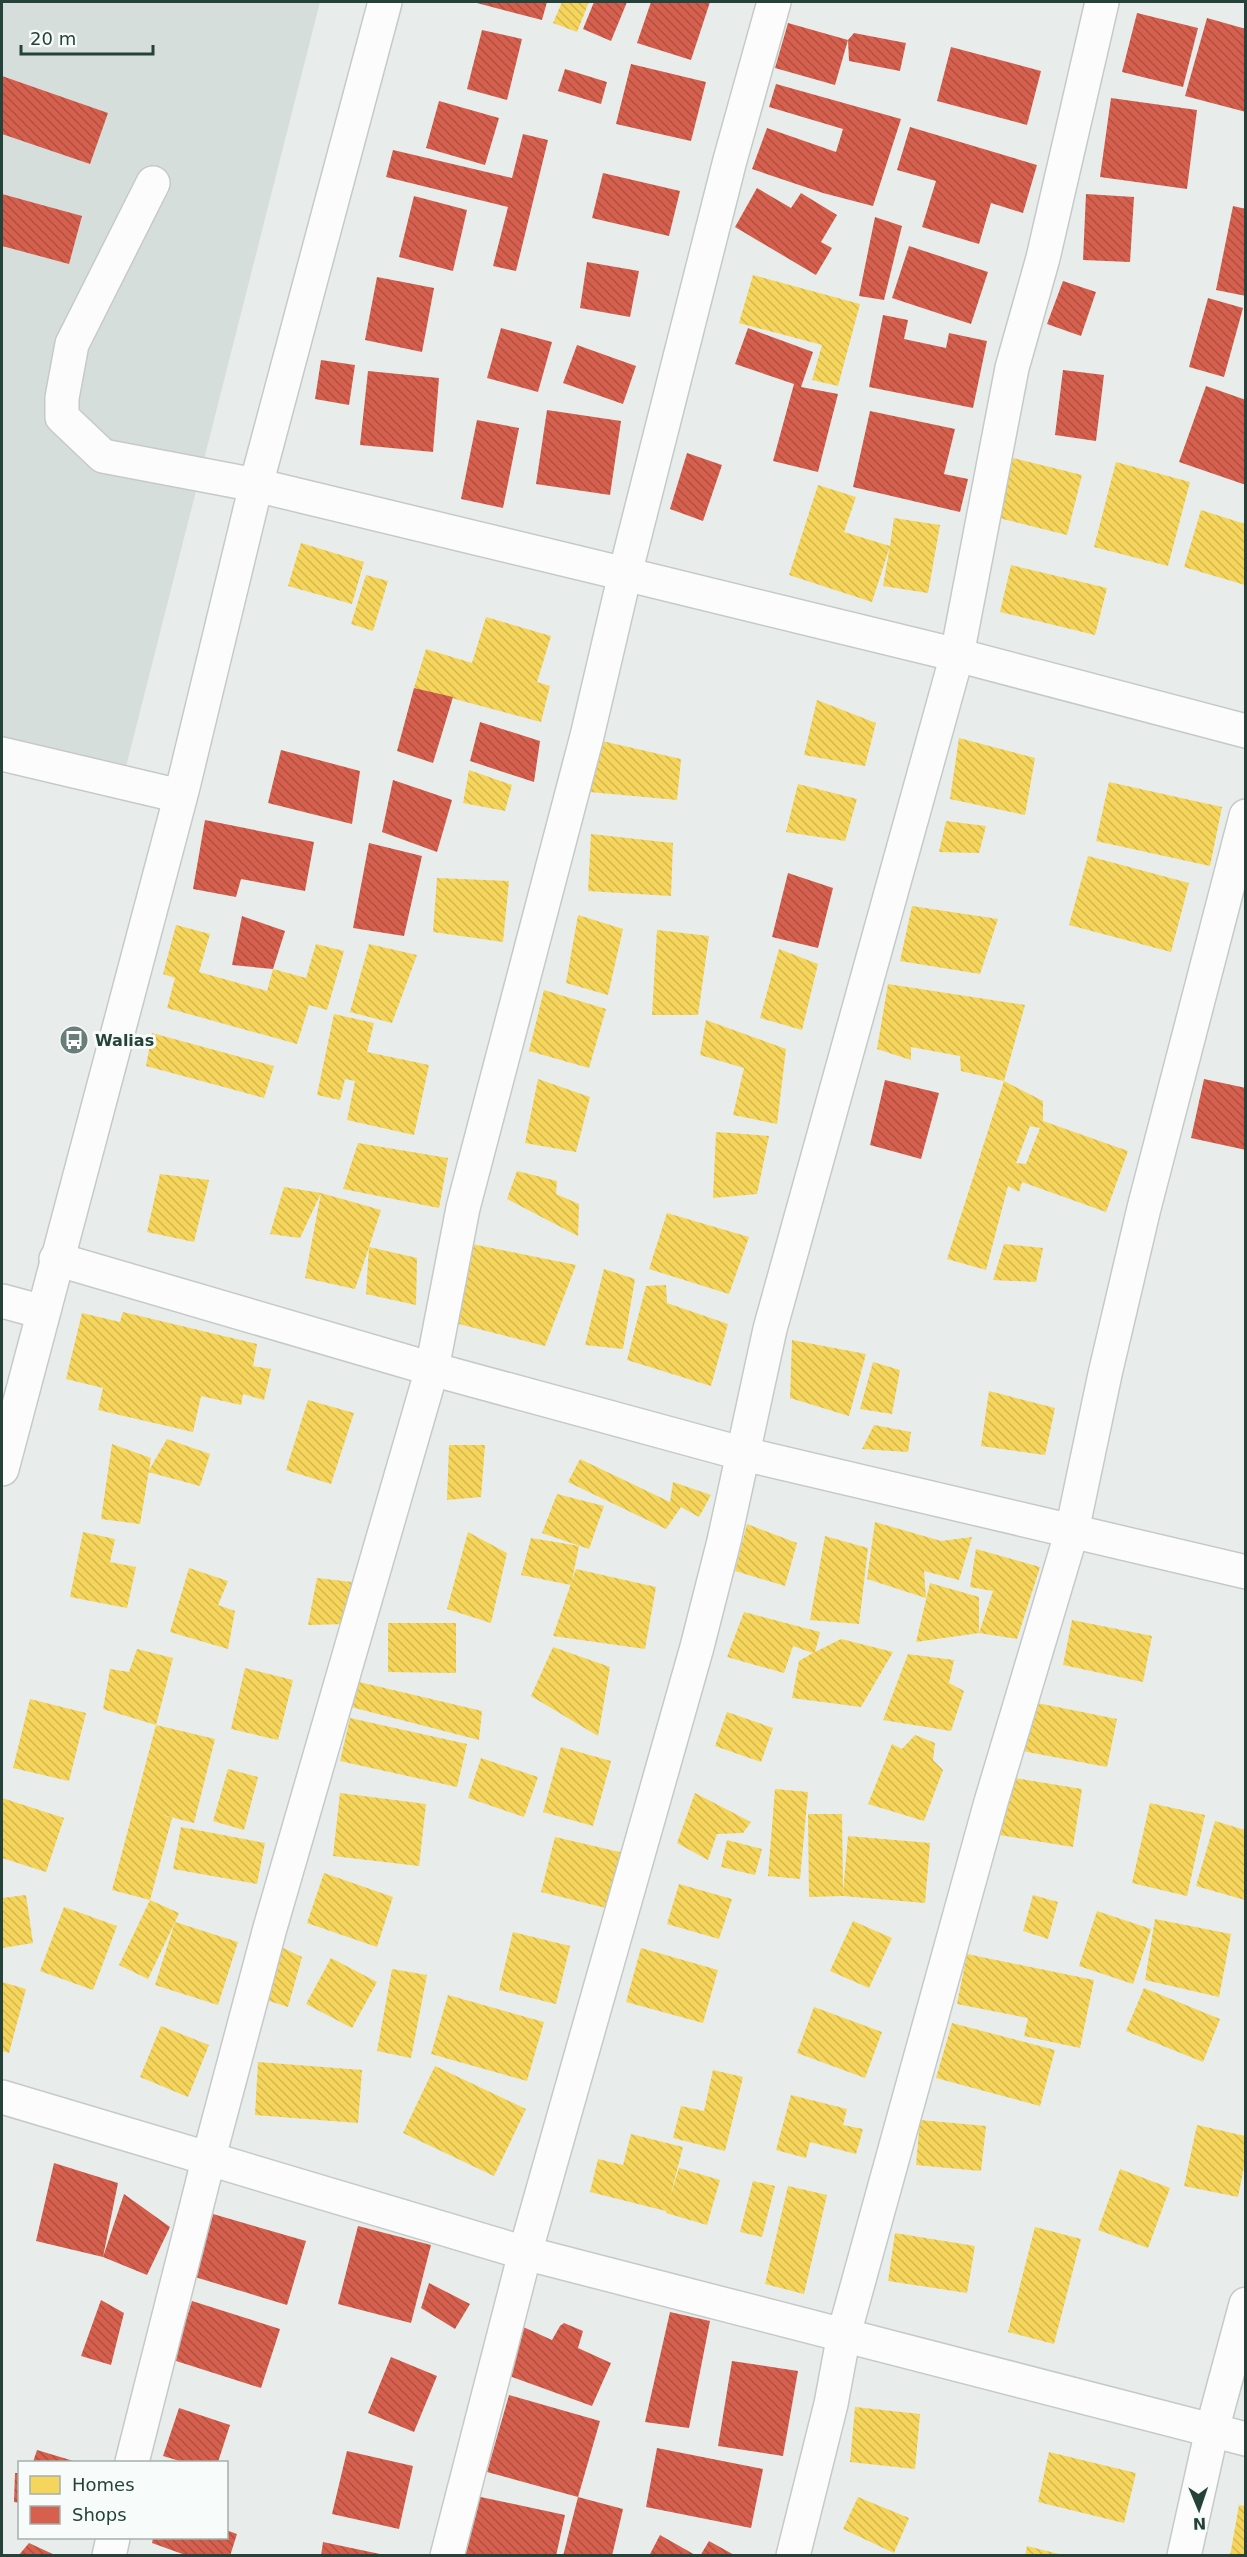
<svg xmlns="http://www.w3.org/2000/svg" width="1247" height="2557" font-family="'DejaVu Sans',sans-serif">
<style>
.built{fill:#d6dedb}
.homes{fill:url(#homes-back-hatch);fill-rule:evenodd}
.shops{fill:url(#shops-back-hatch)}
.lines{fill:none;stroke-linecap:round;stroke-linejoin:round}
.minor-casing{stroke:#c5cac8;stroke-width:36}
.minor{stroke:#fcfcfc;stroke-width:33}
.labels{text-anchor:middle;stroke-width:6;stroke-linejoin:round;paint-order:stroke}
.poi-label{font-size:16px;font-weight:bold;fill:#24423a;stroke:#f7fbf9;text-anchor:start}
</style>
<defs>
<pattern id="homes-back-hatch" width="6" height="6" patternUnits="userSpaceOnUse" patternTransform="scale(1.5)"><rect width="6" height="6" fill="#f6d55c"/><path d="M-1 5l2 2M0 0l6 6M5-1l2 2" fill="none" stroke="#d3b851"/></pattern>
<pattern id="shops-back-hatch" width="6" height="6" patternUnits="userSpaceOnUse" patternTransform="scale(1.5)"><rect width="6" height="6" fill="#d6604d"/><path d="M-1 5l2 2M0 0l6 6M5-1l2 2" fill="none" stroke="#ad5141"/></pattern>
</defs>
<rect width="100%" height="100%" fill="#e8edeb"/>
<path class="built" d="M2,2H320L126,767L2,738Z"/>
<g class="homes">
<path d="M562,2H589L577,32L553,23Z"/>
<path d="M753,275L860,304L838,386L812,380L822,345L739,323Z"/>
<path d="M1013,458L1082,475L1067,535L999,518Z"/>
<path d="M1116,462L1190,482L1168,566L1094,547Z"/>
<path d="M818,485L856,497L844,532L890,546L894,518L940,525L928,593L883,586L890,546L872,602L789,575Z"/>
<path d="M1201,510L1245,524V585L1184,567Z"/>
<path d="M301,543L364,562L352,604L288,586Z"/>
<path d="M1011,565L1107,588L1095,635L1000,612Z"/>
<path d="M366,575L388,581L373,631L351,624Z"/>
<path d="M486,617L551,636L537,682L550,686L541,722L414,688L426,649L472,663Z"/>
<path d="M817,700L876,723L865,766L804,755Z"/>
<path d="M959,738L1035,758L1025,815L950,799Z"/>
<path d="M602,741L681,759L677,800L590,792Z"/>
<path d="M469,770L512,785L505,811L463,803Z"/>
<path d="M1109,782L1222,807L1210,866L1096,841Z"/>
<path d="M798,784L857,799L845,841L786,832Z"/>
<path d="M946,821L986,826L979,853L939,852Z"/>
<path d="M591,834L673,843L671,896L588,891Z"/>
<path d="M1088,856L1189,883L1171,952L1069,925Z"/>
<path d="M437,878L509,881L503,942L433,932Z"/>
<path d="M912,906L998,919L980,974L900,961Z"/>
<path d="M578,915L623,929L608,995L566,983Z"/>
<path d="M176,925L210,934L199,972L267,991L273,969L306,978L316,944L344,951L327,1010L309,1005L297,1044L167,1008L175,978L163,974Z"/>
<path d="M657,930L709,936L698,1015H652Z"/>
<path d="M369,944L417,955L392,1023L350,1012Z"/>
<path d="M779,949L818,964L802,1030L760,1018Z"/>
<path d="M888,984L1025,1005L1004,1081L961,1071L960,1056L911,1047V1060L877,1049Z"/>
<path d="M544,990L606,1009L589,1068L529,1051Z"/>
<path d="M334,1014L374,1023L367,1052L429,1065L414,1135L347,1120L355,1081L345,1079L340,1100L317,1095Z"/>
<path d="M706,1020L786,1049L777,1124L733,1115L744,1068L700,1055Z"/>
<path d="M152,1033L274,1066L264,1098L146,1066Z"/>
<path d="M538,1079L590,1097L576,1152L525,1143Z"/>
<path d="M1004,1081L1043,1101V1121L1128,1151L1106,1212L1022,1182L1019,1192L1008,1186L986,1270L947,1259ZM1030,1126L1040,1128L1026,1164L1016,1163Z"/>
<path d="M716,1132L769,1136L757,1194L713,1198Z"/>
<path d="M358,1143L448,1158L439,1208L343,1189Z"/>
<path d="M517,1171L557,1181L556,1194L579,1204L578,1236L507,1199Z"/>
<path d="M160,1174L209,1180L194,1242L147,1232Z"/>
<path d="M284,1187L321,1193L300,1238L270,1234Z"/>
<path d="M321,1193L381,1210L369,1247L417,1258L416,1305L366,1294L369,1247L355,1289L305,1278Z"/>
<path d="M667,1213L749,1237L729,1294L649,1269Z"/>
<path d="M467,1243L576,1265L545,1346L455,1323Z"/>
<path d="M1004,1244L1043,1248L1036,1282L993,1280Z"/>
<path d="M604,1269L635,1279L623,1349L585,1345Z"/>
<path d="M666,1285L667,1303L728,1324L711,1386L627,1360L646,1286Z"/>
<path d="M123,1312L257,1344L253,1366L271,1369L264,1400L243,1394L241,1405L201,1396L193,1432L98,1410L103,1388L66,1379L82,1313L120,1322Z"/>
<path d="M792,1340L866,1354L849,1416L790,1398Z"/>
<path d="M873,1362L900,1370L892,1414L860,1409Z"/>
<path d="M989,1391L1055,1408L1045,1455L981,1446Z"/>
<path d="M308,1400L354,1413L331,1484L286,1470Z"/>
<path d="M874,1425L911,1432L908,1452L862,1449Z"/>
<path d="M167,1439L210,1454L200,1486L148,1472Z"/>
<path d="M112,1444L151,1458L140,1524L101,1519Z"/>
<path d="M449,1445H485L481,1497L447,1500Z"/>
<path d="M580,1459L670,1502L673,1482L711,1495L699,1517L681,1507L666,1529L568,1482Z"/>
<path d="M557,1494L604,1506L589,1549L542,1533Z"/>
<path d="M875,1522L941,1541L972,1537L959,1580L924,1571L926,1598L867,1579Z"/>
<path d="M747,1524L797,1543L785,1586L735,1571Z"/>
<path d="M83,1532L115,1539L110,1562L136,1567L127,1608L70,1597Z"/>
<path d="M468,1532L507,1553L491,1623L447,1609Z"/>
<path d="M825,1536L868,1548L859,1624L810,1620Z"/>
<path d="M531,1538L579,1546L571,1585L521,1575Z"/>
<path d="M976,1549L1040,1567L1017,1639L979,1633L993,1591L970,1587Z"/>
<path d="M189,1568L228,1581L218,1605L235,1611L228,1649L170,1632Z"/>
<path d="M576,1569L656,1587L645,1649L553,1636Z"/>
<path d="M317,1578L352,1582L348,1624L308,1625Z"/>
<path d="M930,1583L979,1597V1633L916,1642Z"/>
<path d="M744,1612L820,1632L815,1652L841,1639L893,1652L861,1707L792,1698L799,1661L813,1653L793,1646L784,1673L727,1657Z"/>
<path d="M1072,1620L1152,1636L1143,1682L1063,1665Z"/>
<path d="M388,1623H456V1673L388,1672Z"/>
<path d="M553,1647L610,1667L598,1736L531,1696Z"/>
<path d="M137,1649L173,1658L156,1725L103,1709L110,1669L129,1672Z"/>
<path d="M908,1654L954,1660L949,1683L964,1691L951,1731L883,1720Z"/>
<path d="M245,1668L293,1680L278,1740L231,1729Z"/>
<path d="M355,1681L482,1711L479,1740L351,1707Z"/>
<path d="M30,1699L86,1713L69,1781L13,1768Z"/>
<path d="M1032,1702L1117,1719L1107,1767L1022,1751Z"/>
<path d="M727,1712L773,1728L761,1762L715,1746Z"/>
<path d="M350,1718L467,1744L457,1787L340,1761Z"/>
<path d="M156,1725L215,1739L194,1823L159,1814L172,1818L150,1900L112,1890Z"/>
<path d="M915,1735L935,1743L933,1760L943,1770L924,1821L868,1804L892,1744L902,1749Z"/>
<path d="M561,1747L611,1761L593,1826L543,1812Z"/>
<path d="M481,1758L538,1777L524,1817L468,1798Z"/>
<path d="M228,1769L258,1777L244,1830L213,1821Z"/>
<path d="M1008,1777L1082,1789L1073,1847L999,1835Z"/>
<path d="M775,1789L808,1792L800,1879L768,1876Z"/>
<path d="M340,1793L426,1804L419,1866L333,1856Z"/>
<path d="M695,1793L751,1822L743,1833L717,1834L708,1860L677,1843Z"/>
<path d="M2,1798L64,1818L46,1872L2,1858Z"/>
<path d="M1150,1803L1205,1815L1187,1896L1132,1883Z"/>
<path d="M808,1814H842L843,1893L848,1836L930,1843L925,1903L843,1896L809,1897Z"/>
<path d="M1215,1821L1245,1830V1900L1196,1886Z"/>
<path d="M181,1827L265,1843L257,1884L173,1869Z"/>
<path d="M555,1837L624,1853L610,1909L541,1892Z"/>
<path d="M727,1840L762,1849L755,1875L721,1867Z"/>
<path d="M324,1873L393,1897L377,1947L307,1923Z"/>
<path d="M679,1884L732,1899L719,1939L667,1924Z"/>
<path d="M26,1895L33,1943L2,1948V1898Z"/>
<path d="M1033,1895L1058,1902L1048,1939L1023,1931Z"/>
<path d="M150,1900L179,1913L175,1922L238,1942L218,2005L155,1985L175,1922L148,1979L119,1965Z"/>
<path d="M64,1907L117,1926L93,1990L40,1971Z"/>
<path d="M1097,1911L1151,1929L1133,1984L1079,1966Z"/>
<path d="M1155,1919L1231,1934L1219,1997L1145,1980Z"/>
<path d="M853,1921L892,1938L869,1988L830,1971Z"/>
<path d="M513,1932L570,1946L556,2004L499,1990Z"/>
<path d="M277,1945L302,1957L288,2007L263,1999Z"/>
<path d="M641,1948L718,1970L703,2023L626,2002Z"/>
<path d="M967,1954L1094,1980L1080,2048L1024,2036L1028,2018L957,2004Z"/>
<path d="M331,1958L377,1982L352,2028L306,2004Z"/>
<path d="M392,1969L427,1975L411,2058L377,2051Z"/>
<path d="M2,1982L26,1989L9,2053L2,2051Z"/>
<path d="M1144,1988L1220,2019L1203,2062L1126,2031Z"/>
<path d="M448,1995L544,2022L527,2081L431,2054Z"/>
<path d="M814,2007L882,2032L865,2078L797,2053Z"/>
<path d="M952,2023L1055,2050L1040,2106L936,2078Z"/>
<path d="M161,2026L209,2045L188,2097L140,2077Z"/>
<path d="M258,2062L362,2070L358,2123L255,2115Z"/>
<path d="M435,2066L526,2109L494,2176L403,2133Z"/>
<path d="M713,2070L743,2077L725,2151L673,2138L681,2106L704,2111Z"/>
<path d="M791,2095L847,2109L843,2125L863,2129L856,2154L810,2142L806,2158L776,2150Z"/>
<path d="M920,2120L986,2126L981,2171L916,2165Z"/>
<path d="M1197,2125L1245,2136V2162L1238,2197L1184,2186Z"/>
<path d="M631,2134L683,2147L670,2197L679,2168L720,2180L707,2225L666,2213V2211L590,2192L598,2159L623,2165Z"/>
<path d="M1120,2169L1170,2188L1148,2248L1098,2230Z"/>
<path d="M753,2181L775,2186L762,2237L740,2232Z"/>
<path d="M788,2186L827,2195L804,2294L765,2284Z"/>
<path d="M1035,2227L1081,2239L1054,2344L1008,2332Z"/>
<path d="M895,2233L975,2246L967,2293L888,2281Z"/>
<path d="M855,2407L920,2414L915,2469L850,2462Z"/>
<path d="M1049,2452L1136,2473L1124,2523L1038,2502Z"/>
<path d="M858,2497L909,2518L894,2553L843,2529Z"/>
<path d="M1239,2505L1245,2506V2556H1230Z"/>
<path d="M1027,2546L1063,2555V2556H1025Z"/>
</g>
<g class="shops">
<path d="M473,2H547L542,20Z"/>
<path d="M594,2H627L611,41L583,29Z"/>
<path d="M651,2H710L691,60L637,43Z"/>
<path d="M1137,13L1198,28L1183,87L1122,72Z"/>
<path d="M1207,18L1246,29V112L1185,96Z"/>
<path d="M788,23L848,40L835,85L775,68Z"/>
<path d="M482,30L522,39L507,100L467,89Z"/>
<path d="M854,33L906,43L900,71L849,61L848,40Z"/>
<path d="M951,47L1041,71L1027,125L937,101Z"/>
<path d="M631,64L706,82L691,141L616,124Z"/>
<path d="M565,69L607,82L601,104L558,91Z"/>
<path d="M2,76L108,113L90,164L2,134Z"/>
<path d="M776,84L901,119L873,206L823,193L752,169L767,128L836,152L843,129L769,107Z"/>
<path d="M1111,98L1197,110L1187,189L1100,177Z"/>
<path d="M439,101L499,118L485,165L426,148Z"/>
<path d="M910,127L1037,165L1023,213L991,203L979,244L922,227L936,181L897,170Z"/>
<path d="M523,134L548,140L516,271L493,266L508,207L386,177L393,150L512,178Z"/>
<path d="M603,173L680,191L669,236L592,218Z"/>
<path d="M757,188L791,208L801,193L837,215L821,242L832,248L816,275L735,227Z"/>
<path d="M2,194L82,216L69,264L2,246Z"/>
<path d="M1086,194L1134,197L1130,262L1083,260Z"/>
<path d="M414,196L467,210L453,271L399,257Z"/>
<path d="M1233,206L1246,209V296L1216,290Z"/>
<path d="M875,217L902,226L884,300L859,296Z"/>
<path d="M909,246L988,272L971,324L892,298Z"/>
<path d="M587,262L639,271L630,317L580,308Z"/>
<path d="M377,277L434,288L422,352L365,340Z"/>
<path d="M1063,281L1096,292L1081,336L1047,324Z"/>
<path d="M1208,298L1243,308L1224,377L1189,367Z"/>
<path d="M883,315L908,320L904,339L946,348L949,333L987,341L973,408L869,387Z"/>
<path d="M501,328L552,342L538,392L487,378Z"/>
<path d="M748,328L813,352L801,387L838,394L818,472L773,461L794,384L735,364Z"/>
<path d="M577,345L636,366L623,404L563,383Z"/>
<path d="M321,360L355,365L349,405L315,399Z"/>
<path d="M1063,370L1104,375L1096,441L1055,435Z"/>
<path d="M368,371L439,378L433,452L360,445Z"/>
<path d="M1206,386L1246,400V485L1179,462Z"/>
<path d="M547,410L621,421L610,495L536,484Z"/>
<path d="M870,411L955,429L944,474L968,479L960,512L853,487Z"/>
<path d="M477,420L519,428L503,508L461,499Z"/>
<path d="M687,453L722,465L703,521L670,509Z"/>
<path d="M414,688L453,697L433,763L397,751Z"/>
<path d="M480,722L540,741L534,782L470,761Z"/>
<path d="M281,750L360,771L352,824L268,803Z"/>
<path d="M393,780L452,800L437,852L382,832Z"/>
<path d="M205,820L314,842L305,891L241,879L236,897L193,889Z"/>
<path d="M369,843L422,856L404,936L353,928Z"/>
<path d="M788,873L833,888L818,948L772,937Z"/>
<path d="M242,916L285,931L273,969L232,965Z"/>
<path d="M1204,1079L1246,1088V1150L1191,1138Z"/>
<path d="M885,1080L939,1093L921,1159L870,1145Z"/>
<path d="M54,2163L118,2183L103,2257L124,2194L170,2227L147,2275L103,2257L36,2241Z"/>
<path d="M213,2214L306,2241L287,2305L195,2277Z"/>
<path d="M358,2226L431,2245L411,2323L338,2304Z"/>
<path d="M429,2283L470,2304L455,2329L421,2308Z"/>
<path d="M101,2300L124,2313L111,2365L81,2356Z"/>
<path d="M192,2301L280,2329L261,2388L173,2360Z"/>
<path d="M670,2312L710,2321L689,2428L645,2422Z"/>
<path d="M564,2323L583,2331L578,2348L611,2363L592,2406L501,2373L521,2326L552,2340L560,2326Z"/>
<path d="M391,2357L437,2376L414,2432L368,2413Z"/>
<path d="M732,2361L798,2371L783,2456L718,2446Z"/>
<path d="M509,2395L600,2421L578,2497L487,2472Z"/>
<path d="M179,2408L230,2425L218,2462H183L163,2456Z"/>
<path d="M657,2448L763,2469L751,2528L646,2507Z"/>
<path d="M37,2450L77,2462H33Z"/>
<path d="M347,2451L413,2466L399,2529L332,2514Z"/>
<path d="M15,2473H20V2503L14,2502Z"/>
<path d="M476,2496L565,2515L556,2556H463Z"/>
<path d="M578,2497L623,2509L612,2556H563Z"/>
<path d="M226,2530L237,2534L230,2556H188L152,2543L153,2538H226Z"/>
<path d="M660,2535L697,2556H649Z"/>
<path d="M709,2541L736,2556H700Z"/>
<path d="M323,2542L380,2554V2556H321Z"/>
<path d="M29,2543L57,2556H18Z"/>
</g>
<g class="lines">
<g class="minor-casing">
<g id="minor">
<path d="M153,183L72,344L62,398V417L103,456L256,485L625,574L957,655L1246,731"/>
<path d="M2,754L180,796"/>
<path d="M56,1259L432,1369L744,1454L1246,1572"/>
<path d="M2,1301L43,1312"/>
<path d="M2,1469L182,791L256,485L385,2"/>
<path d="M2,2097L525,2253L1246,2439"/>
<path d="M132,2462L209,2157L270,1928L432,1369L463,1208L587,736L625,574L730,160L774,2"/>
<path d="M109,2556L113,2538"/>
<path d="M447,2556L525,2253L697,1647L724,1541L770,1329L957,655L1012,368L1043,258L1102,2"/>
<path d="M793,2556L831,2404L844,2334L991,1802L1072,1531L1105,1374L1144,1208L1246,816"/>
<path d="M1184,2556L1212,2430L1246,2304"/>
</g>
</g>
<use href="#minor" class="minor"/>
</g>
<defs>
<g id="bus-disc" transform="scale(1.5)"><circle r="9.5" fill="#697e78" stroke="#f7fbf9"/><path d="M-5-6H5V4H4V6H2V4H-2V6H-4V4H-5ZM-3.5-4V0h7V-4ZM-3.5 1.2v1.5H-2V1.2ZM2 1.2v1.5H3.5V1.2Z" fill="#fff"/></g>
</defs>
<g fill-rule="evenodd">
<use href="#bus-disc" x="74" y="1040"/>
</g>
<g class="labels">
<g class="poi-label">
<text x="95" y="1046">Walias</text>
</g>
</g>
<rect width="1247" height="2557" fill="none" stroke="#24423a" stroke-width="6"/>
<rect x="18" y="2461" width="210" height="78" fill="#f7fbf9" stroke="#a3b1ad" stroke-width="1.5"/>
<rect x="30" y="2476" width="30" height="18" fill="#f6d55c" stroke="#a3b1ad" stroke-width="1.5"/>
<text x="72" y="2491" font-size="18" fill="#24423a">Homes</text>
<rect x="30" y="2506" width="30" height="18" fill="#d6604d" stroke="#a3b1ad" stroke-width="1.5"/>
<text x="72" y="2521" font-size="18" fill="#24423a">Shops</text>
<g transform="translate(1199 2509) rotate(178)" stroke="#f7fbf9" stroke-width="4.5" paint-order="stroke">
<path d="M0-4.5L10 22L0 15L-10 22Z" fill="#24423a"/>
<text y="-9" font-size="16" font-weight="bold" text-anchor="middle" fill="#24423a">N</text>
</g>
<path d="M21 45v9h132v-9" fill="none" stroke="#24423a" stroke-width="3"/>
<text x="30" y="45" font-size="18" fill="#24423a" stroke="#f7fbf9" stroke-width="4.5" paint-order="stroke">20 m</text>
</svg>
